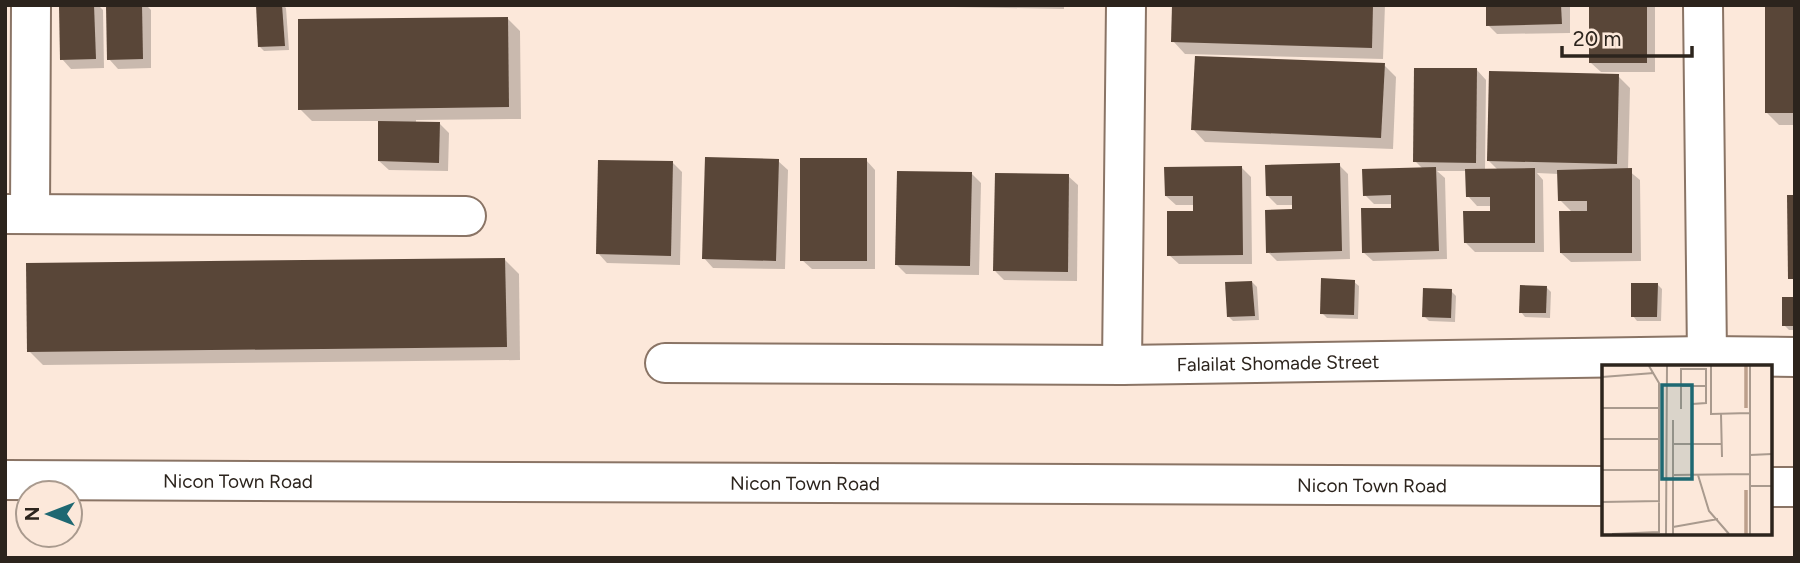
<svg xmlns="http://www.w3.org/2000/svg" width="1800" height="563" font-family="Figtree,sans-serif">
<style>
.shadow{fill:#0003}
.building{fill:#594638}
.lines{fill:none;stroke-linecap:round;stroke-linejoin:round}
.minor-casing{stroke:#8a7465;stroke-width:42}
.minor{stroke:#fff;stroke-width:38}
.labels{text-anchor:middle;stroke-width:7;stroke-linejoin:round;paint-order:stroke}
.street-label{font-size:19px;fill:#2c241d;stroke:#fce8da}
.inset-river{fill:none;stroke:#bc9f8b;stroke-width:3.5}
.inset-road{fill:none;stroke:#a99a8e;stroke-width:2}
.view{fill:#1e6872;fill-opacity:0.15;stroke:#1e6872;stroke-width:3.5}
.inset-edge{fill:none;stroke:#2c241d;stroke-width:3.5}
</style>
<rect width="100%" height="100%" fill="#fce8da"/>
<g class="shadow">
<path d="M60,5H98L103,10L104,68L71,69L62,59Z"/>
<path d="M108,5H146L151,10V68L118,69L109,59Z"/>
<path d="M257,5H283L286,8L289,50L264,51L259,46Z"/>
<path d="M849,5H1064V9Z"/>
<path d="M1174,5H1385L1383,59L1185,54L1173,41Z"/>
<path d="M1487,5H1570V33L1497,34L1488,25Z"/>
<path d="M1591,5H1655V72H1601L1591,63Z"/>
<path d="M1795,5V125H1779L1767,113Z"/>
<path d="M508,19L520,31L521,119L416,120V123L440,124L449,133L448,171L389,170L379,161L380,121H312L300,109Z"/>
<path d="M1384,65L1396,77L1393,149L1205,142L1193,129Z"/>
<path d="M1477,70L1486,80L1485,171H1499L1488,160L1618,76L1630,88L1628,170L1640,180L1641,261L1571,262L1561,253L1572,212L1560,200L1559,174L1537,173L1543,180L1544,252H1475L1466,243L1491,213V206H1477L1468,196L1467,171H1437L1445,178L1447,259L1373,261L1363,252L1393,209V204H1374L1365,195L1423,169L1415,161Z"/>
<path d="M866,160L875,170V269H812L802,260Z"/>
<path d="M778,161L788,170L785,269L713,268L704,258Z"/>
<path d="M673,163L682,172L680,265L607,263L598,253Z"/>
<path d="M1339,165L1348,174L1350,259L1277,261L1268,252L1294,211V205H1277L1268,196Z"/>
<path d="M1242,168L1251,177L1252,264H1179L1169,255L1195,212V205H1176L1166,196Z"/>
<path d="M972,174L981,183L979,275L906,274L896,264Z"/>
<path d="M1068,176L1078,185L1077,281L1004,280L995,271Z"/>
<path d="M505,260L519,274L520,360L43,365L29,351Z"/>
<path d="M1252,282L1257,287L1259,320L1233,321L1228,316Z"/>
<path d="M1354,282L1359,286L1358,319L1327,318L1322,313Z"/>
<path d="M1657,284L1662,289L1661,321H1637L1633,316Z"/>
<path d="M1546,287L1551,292L1550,318L1525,317L1521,312Z"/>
<path d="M1451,291L1456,296L1455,322L1429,321L1424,316Z"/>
<path d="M1795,299V330H1789L1784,325Z"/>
</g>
<g class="building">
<path d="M59,5H94L96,59L60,60Z"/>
<path d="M106,5H142L143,59L107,60Z"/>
<path d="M256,5H282L285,46L258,47Z"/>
<path d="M1172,5H1373L1372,48L1171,42Z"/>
<path d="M1486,5H1561L1562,24L1486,26Z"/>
<rect x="1589" y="5" width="58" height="58"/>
<rect x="1765" y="5" width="30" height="108"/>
<path d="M508,17L509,107L298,110V19Z"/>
<path d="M1195,56L1385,63L1381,138L1191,130Z"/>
<path d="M1414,68H1477L1476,163L1413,162Z"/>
<path d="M1489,71L1619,74L1617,164L1487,161Z"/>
<path d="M378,121L440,122L439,163L378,161Z"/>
<path d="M705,157L779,159L776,261L702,259Z"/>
<rect x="800" y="158" width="67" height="103"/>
<path d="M598,160L673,161L671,256L596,254Z"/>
<path d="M1340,163L1342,251L1266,253L1265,210L1292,209V196H1266L1265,165Z"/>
<path d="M1242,166L1243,255L1167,256V211H1193V196H1165L1164,167Z"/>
<path d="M1436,167L1439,251L1362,253L1361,208H1391V195L1363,196L1362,169Z"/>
<path d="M1535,168V243H1464L1463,211H1490V197H1466L1465,169Z"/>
<path d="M1632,168V253H1560L1559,211H1587V201H1558L1557,170Z"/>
<path d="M897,171L972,172L970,266L895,265Z"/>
<path d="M995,173L1069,174L1068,272L993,271Z"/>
<path d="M1787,195H1795V279H1788Z"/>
<path d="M505,258L507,347L27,352L26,263Z"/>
<path d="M1321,278L1355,280L1354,315L1320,314Z"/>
<path d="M1252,281L1255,316L1227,317L1225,282Z"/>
<path d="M1631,283H1658L1657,317H1631Z"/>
<path d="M1520,285L1547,286L1546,313H1519Z"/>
<path d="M1423,288L1452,289L1451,318L1422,317Z"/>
<rect x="1782" y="297" width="13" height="29"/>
</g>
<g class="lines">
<g class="minor-casing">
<g id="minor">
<path id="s1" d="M1126,5L1122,365L1707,356L1795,357"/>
<path d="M1703,5L1707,356"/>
<path d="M5,214L466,216"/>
<path d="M30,214L31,5"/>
<path d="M665,363L1122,365"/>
<path id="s2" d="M5,480L1604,486"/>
<path d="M1770,487H1795"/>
</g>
</g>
<use href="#minor" class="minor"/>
</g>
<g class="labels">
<g class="street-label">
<text dy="7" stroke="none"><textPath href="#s1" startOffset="516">Falailat Shomade Street</textPath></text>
<text dy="7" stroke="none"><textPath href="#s2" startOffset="233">Nicon Town Road</textPath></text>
<text dy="7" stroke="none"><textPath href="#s2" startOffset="800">Nicon Town Road</textPath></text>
<text dy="7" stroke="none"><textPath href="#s2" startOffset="1367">Nicon Town Road</textPath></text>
</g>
</g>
<g transform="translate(1602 365)">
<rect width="170" height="170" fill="#fce8da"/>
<path class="inset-river" d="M144,1V43M144,125V169"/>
<path class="inset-road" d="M109,1V49L148,48M148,1V169M0,12L52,8M79,21H105M0,43H58M79,44V4H104V38L90,39M119,49L120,92M0,74H58M71,79V55M148,90L170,89M0,105H58M71,110L148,109M96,110L107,146L127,169M148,121H170M0,137L58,136M71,162L116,154M10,169L57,167V18L47,1M64,169L65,1M71,169V79H120"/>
<path class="view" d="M60,20H90V114H60Z"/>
<rect width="170" height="170" class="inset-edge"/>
</g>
<rect width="1800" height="563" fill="none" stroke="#2c241d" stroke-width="14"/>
<g transform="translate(49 514) rotate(270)"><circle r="33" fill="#fce8da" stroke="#a99a8e" stroke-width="2"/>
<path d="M0-5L12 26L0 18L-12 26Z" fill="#1e6872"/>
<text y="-10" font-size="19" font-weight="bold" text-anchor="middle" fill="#2c241d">N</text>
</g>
<path d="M1562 46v10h130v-10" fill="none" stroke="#2c241d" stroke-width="3.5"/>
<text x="1573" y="46" font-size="21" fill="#2c241d" stroke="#fce8da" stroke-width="5" paint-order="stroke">20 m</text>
</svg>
